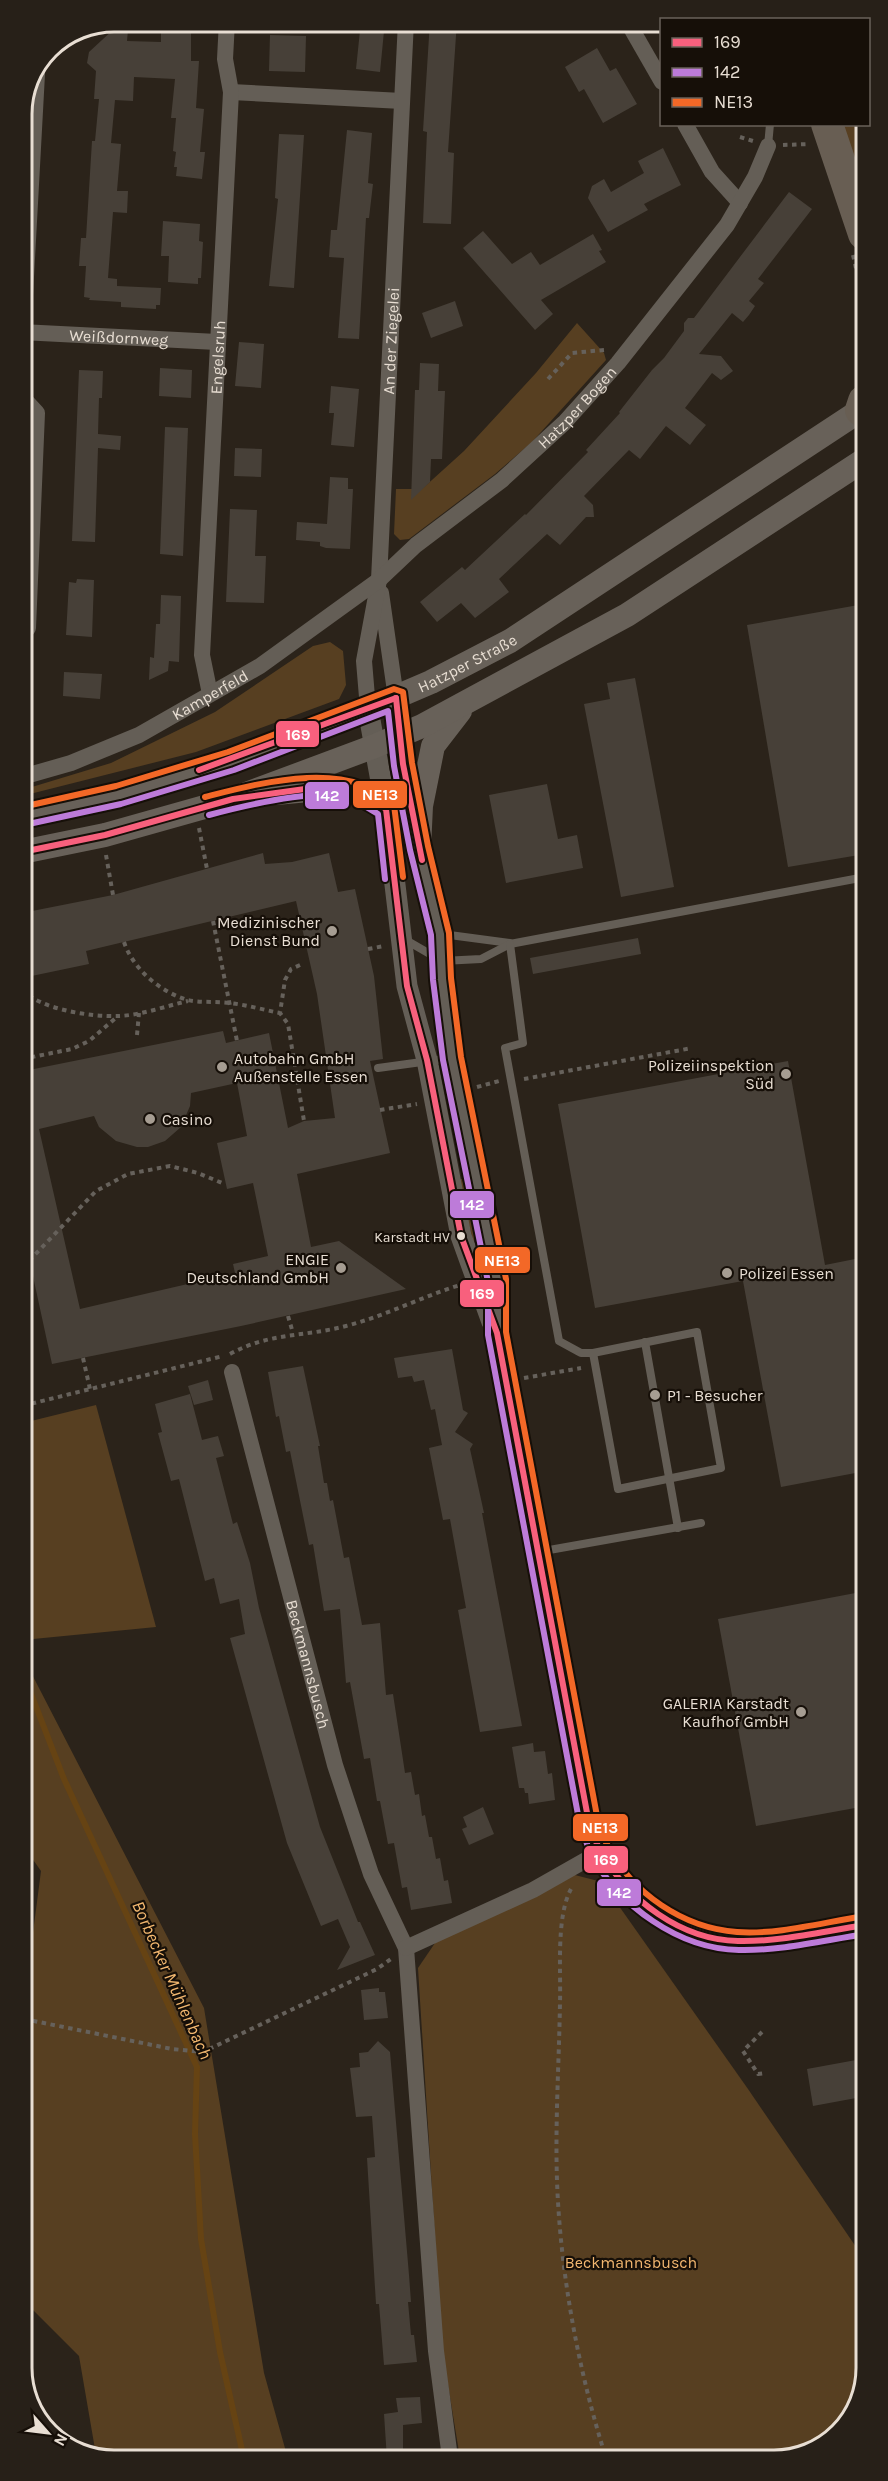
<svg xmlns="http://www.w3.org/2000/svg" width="888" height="2481" font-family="Karla,sans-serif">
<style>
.green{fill:#573f21}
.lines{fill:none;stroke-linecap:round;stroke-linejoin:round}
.stream{stroke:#664313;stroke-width:6}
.building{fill:#474038;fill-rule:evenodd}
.path{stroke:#66615b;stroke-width:4;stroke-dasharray:4.5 4.5;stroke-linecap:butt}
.service{stroke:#645e56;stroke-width:8}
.minor{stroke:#645e56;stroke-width:16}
.tertiary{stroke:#645e56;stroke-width:21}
.secondary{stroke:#686159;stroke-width:24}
.motorway{stroke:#685e53;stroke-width:32}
.bus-1-casing{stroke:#160f08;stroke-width:10}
.bus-2-casing{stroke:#160f08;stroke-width:10}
.bus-3-casing{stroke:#160f08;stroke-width:10}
.bus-1{stroke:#f8607d;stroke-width:6}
.bus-2{stroke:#bd7bd9;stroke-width:6}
.bus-3{stroke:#f36827;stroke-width:6}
.poi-dot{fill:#a69d92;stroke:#160f08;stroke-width:2}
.bus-dot{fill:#e8ded3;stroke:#160f08;stroke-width:2}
.labels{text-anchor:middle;stroke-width:4.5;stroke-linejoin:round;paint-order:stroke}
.bus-label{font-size:14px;fill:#e8ded3;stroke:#160f08;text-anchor:end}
.street-label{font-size:16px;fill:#e8ded3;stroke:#160f08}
.poi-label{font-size:16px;fill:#e8ded3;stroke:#160f08;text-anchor:end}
.park-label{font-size:16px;fill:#f3b770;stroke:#160f08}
.water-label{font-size:18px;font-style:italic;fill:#f2b76f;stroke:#160f08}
.rim{fill:none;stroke:#e8ded3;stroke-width:3}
.line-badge{stroke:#160f08;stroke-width:2}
.badge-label{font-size:16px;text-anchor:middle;font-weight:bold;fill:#fff}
</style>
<rect width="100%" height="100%" fill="#2b231a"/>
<g class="green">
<path d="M839,125H855L864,143V194Z"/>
<path d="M577,323L604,353L606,360L532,442L495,474L409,539L400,540L394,534L396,489H422L464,451L536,373Z"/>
<path d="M330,642L343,651L346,685L339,699L196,752L22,796V790L111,763L215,712L313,646Z"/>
<path d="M462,1179L475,1220L474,1245L458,1180Z"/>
<path d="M96,1405L156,1627L23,1640V1423Z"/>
<path d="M23,1657L204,2008L264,2373L288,2459L108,2460L96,2455L79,2356L24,2301V2002L41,1871L24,1847Z"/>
<path d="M571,1874L602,1882L748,2089L867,2263V2367L848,2424L798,2457L460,2458L442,2348L418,1968L435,1943Z"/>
</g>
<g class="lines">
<path class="stream" d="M23,1673L64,1779L197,2067L195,2134L201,2239L220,2352L244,2459"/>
</g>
<g class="building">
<path d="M361,21H385L380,72L356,69Z"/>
<path d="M430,21H457L448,152L454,153L451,224L423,223L427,132L423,131Z"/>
<path d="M115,28L128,30L127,41L161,42V29H191V61H199L196,108L204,109L200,152H205L202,179L176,176L177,167H174L176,152L173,151L176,118H171L175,79L134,77L133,101L115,100L111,143L121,144L117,191H128L127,213L113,212L108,278L117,279V286L161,288L160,305H156V309L121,307V302L89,300L90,298L84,297L86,266H79L81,238H86L92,141H95L99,99H94L96,71L87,63L89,52Z"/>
<path d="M270,35L306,36L305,72L269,71Z"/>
<path d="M597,48L610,71L616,68L637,104L603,123L584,89L579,92L565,67Z"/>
<path d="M347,130L372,133L368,183L373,184L369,218H366L359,339L338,338L344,258L329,257L331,230H337Z"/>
<path d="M279,134L304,135L294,288L269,286L278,199L275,198Z"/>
<path d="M663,148L681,185L644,204L648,210L608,232L588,198L592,186L604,179L611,192L644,173L638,161Z"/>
<path d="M789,192L812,209L758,279L764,283L749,301L755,306L749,315L743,322L732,313L699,354L721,356L733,371L721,380L712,373L685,408L706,425L696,437L690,445L666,426L640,459L629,450L584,496L593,505L594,517H586L560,545L547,534L499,579L509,592L475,618L461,603L437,622L420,602L462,567L465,570L525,514L526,515L588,452L586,450L620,413L619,412L652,370L664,358L684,331V323L688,318H694Z"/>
<path d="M163,221L200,224L199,241L203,242L201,278H198V284L168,282L169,256H161Z"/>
<path d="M483,231L512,264L531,252L540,265L593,234L602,250L599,251L606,262L541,300L553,314L535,330L463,248Z"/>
<path d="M455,301L463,326L431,338L422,313Z"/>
<path d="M239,342L264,344L261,388L235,386Z"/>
<path d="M420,363L439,364L438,391H445L442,459H431L430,482L411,500L415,390H419Z"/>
<path d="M160,368L192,370L191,398L159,396Z"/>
<path d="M79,370L103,371L102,398H99L98,434L121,436L120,450L98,448L95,542L72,541Z"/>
<path d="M331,386L359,389L354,447L331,445L334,413H329Z"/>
<path d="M165,427L188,428L183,556L160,554Z"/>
<path d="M235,448L262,449L261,477L234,476Z"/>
<path d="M330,477L348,478V489H353L350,549L326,548L320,546V542L296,540L297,522L327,524Z"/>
<path d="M230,509L257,510L255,556H266L264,603L226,602Z"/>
<path d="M77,579L94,580L92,637L66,635L69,582L76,583Z"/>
<path d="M161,595L181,596L179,662L169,661L168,671L149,680L150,657L154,658L156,624H160Z"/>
<path d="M864,604L865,854L788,867L747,625Z"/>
<path d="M64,672L102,674L100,699L63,696Z"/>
<path d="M635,678L674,887L621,897L584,704L610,699L607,683Z"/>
<path d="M547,784L558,839L577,835L583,868L506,883L489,795Z"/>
<path d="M263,853L265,864L292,862L329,853L338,892L355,889L374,976L383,1059L370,1061L390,1153L297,1174L311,1247L339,1241L406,1289L241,1326L52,1364L23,1230L22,1081L31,1078L29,1070L223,1031L226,1043L269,1033L288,1128L304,1121L335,1118L317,994L296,901L86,951L89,964L22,978V913L113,895ZM237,1083L247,1136L217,1143L227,1189L253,1183L268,1256L233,1264L235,1273L80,1309L39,1129L94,1116L99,1127L116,1141L137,1147H148L165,1141L181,1127L190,1106L191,1093Z"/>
<path d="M638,938L641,954L533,974L530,958Z"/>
<path d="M788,1061L825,1265L865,1257L866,1471L781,1487L743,1281L595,1308L558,1104Z"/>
<path d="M452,1349L463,1410L468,1413L455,1432L473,1444L470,1449L484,1513H482L522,1726L480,1732L458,1610L466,1608L450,1519L443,1520L429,1448L442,1445L435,1409L431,1410L424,1380L414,1382L412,1376L398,1378L394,1358Z"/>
<path d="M303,1366L320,1446H318L324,1483H327L330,1501L333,1500L344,1558L349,1557L362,1625L380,1623L386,1695L393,1694L405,1773L411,1772L415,1795L419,1794L422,1816L425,1815L429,1837H432L436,1859L440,1858L444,1881L448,1880L452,1903L411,1910L407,1887L402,1888L394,1843L388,1844L380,1801H377L370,1758L364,1759L350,1682L346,1683L340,1609L324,1611L313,1544L309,1545L290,1451L286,1452L279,1416L276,1417L268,1372Z"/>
<path d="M208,1380L213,1400L194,1405L188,1386Z"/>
<path d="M190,1394L202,1440L218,1436L224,1456L216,1458L233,1524L237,1522L250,1563L259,1608L320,1827L358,1922H360L375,1955L337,1970L350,1947L338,1919L321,1926L287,1843L230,1638L245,1634L239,1599L220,1604L214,1578L205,1581L179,1479L171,1481L158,1433L162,1432L155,1404Z"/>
<path d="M866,1591V1806L756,1826L718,1619Z"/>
<path d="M533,1743L534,1752L545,1751L548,1774L552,1773L555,1800L529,1804L528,1793H525L524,1788H519L512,1747Z"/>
<path d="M483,1807L494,1834L469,1845L462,1829L467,1827L463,1817Z"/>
<path d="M379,1988V1992H385L388,2018L364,2020L361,1990Z"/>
<path d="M378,2041L390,2052L409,2275L411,2302H408L411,2335H414L417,2362L384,2365L379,2304H376L367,2158L375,2157L372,2116L356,2117L350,2068L360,2067L359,2053L368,2052Z"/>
<path d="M867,2058V2096L813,2106L807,2069Z"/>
<path d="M420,2397L422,2423L403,2425V2458L387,2459L384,2414L398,2412L396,2398Z"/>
</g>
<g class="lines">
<g class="path">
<path d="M740,137L753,141"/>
<path d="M783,145L809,144"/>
<path d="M853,255L864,304"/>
<path d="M548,379L572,353L604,350L606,353"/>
<path d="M199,828L207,869"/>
<path d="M106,855L113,895"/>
<path d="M213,921L237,1041"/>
<path d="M124,942C133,969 160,992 188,1000C201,1003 216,1001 230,1003C247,1005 264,1010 280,1013"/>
<path d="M368,949L384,946"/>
<path d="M300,965L291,969L285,980L280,1013L288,1024L304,1121"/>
<path d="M22,990C42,1010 92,1017 119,1016C142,1015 166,1006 188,1001"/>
<path d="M137,1035L139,1013"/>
<path d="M22,1059L72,1049L89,1041L118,1016"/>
<path d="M22,1068L25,1080"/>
<path d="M524,1079L692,1048"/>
<path d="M477,1087L499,1081"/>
<path d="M380,1110L417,1104"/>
<path d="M23,1267L96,1191L128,1174L170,1166L198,1173L222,1183"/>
<path d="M288,1316L293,1333"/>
<path d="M230,1354C270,1332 305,1337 346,1326C385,1316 421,1297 460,1285"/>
<path d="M83,1358L90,1389"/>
<path d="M524,1378L581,1368"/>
<path d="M23,1402L30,1404L223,1356"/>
<path d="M571,1889C556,1917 561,1969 560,2002C559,2068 554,2136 558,2202C563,2287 580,2376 606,2458"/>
<path d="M24,2019L172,2049L203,2052L377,1969L391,1959"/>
<path d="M762,2032L743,2051L758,2074L765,2073"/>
</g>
<g class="service">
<path d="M768,146L770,124"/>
<path d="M442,934L510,943"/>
<path d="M404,939L442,961L481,959L510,944L865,877"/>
<path d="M510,944L523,1043L505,1048L559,1341L581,1353H593"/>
<path d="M378,1068L451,1058"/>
<path d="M697,1332L721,1468L618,1489L593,1353Z"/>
<path d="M645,1342L678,1528"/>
<path d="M538,1552L701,1523"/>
</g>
<g class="minor">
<path d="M627,21L662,82"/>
<path d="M231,92L402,101"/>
<path d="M685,124L712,172L740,203"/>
<path id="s1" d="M21,332L217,342"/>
<path d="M23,332L37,74"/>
<path d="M22,400H25L37,413L28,628L22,635"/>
<path d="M381,593L396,698"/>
<path id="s2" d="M210,694L202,655L231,92L225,59L227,21"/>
<path id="s3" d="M368,709L364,661L379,580L406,21"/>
<path id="s4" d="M22,777L71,763L139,735L260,666L379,580L416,545L502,480L564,423L618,363L727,225L755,177L768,146"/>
<path id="s5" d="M232,1372L335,1765L371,1874L406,1948L436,2351L450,2458"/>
<path d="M406,1948L533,1890L600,1852"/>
</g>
<g class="tertiary">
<path d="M396,698L403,764L419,848L440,934L442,979L452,1058L497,1281V1333L588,1818C592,1830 595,1843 601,1853C628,1901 679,1936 734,1941C743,1942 753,1940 761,1940C797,1937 832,1930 866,1925"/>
<path d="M368,709L386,809L407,986L427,1060L461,1236L492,1322"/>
</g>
<g class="secondary">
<path d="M276,793L341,787L361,793L386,809"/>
<path id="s6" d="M22,816L118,795L231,761L368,709L431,682L510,641L864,408"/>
<path d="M419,848L421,806L433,746L460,711"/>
<path d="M22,852L105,835L233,799L375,746L422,726L627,615L864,460"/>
</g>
<g class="motorway">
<path d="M827,124L864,234"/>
<path d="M861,410L864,401"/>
</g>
<g class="bus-1-casing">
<g id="bus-1">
<path d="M396,698L403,764L422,860"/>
<path d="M199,770L396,698"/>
<path d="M22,852L105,835L233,799L305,789L341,787L361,793L386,809L407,986L427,1060L461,1236L497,1333L588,1818C592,1830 595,1842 601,1852C628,1900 681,1940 738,1941C781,1942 824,1931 866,1925"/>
</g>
</g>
<g class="bus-2-casing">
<g id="bus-2">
<path d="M209,815C243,806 310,789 344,797C356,800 367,807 378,814L385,879"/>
<path d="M24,825L121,804L234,770L388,711L394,766L410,850L431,935L433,980L443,1060L488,1282V1335L579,1820C583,1831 586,1843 591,1854C619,1906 679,1949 739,1950C781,1951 825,1940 866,1934"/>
</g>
</g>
<g class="bus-3-casing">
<g id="bus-3">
<path d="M205,797C260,783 349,758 394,805L403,877"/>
<path d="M22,807L116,786L228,752L394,689L403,692L412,763L428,846L449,933L451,978L461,1057L506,1279V1332L597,1816C600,1826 602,1837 608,1846C632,1893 683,1928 737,1932C778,1935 824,1922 865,1916"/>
</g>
</g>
<use href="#bus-1" class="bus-1"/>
<use href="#bus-2" class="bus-2"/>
<use href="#bus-3" class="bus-3"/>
</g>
<g class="poi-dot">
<circle cx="332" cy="931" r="6"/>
<circle cx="222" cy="1067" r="6"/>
<circle cx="786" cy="1074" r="6"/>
<circle cx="150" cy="1119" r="6"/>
<circle cx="341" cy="1268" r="6"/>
<circle cx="727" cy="1273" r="6"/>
<circle cx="655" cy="1395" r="6"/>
<circle cx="801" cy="1712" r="6"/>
</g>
<circle class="bus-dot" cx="461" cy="1236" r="5"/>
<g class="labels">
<g class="bus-label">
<text x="450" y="1242">Karstadt HV</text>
</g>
<g class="street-label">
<text dy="6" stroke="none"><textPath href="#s1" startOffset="98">Weißdornweg</textPath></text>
<text dy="6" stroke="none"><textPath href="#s3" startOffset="370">An der Ziegelei</textPath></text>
<text dy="6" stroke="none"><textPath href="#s2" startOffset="338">Engelsruh</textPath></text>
<text dy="6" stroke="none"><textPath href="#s4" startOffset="674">Hatzper Bogen</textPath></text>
<text dy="6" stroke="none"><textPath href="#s6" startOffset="472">Hatzper Straße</textPath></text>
<text dy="6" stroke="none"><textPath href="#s4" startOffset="206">Kamperfeld</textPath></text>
<text dy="6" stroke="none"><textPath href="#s5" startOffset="302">Beckmannsbusch</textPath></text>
</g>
<g class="poi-label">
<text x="320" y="928">Medizinischer<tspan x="320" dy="18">Dienst Bund</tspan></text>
<text x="234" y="1064" text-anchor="start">Autobahn GmbH<tspan x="234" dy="18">Außenstelle Essen</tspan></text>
<text x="774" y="1071">Polizeiinspektion<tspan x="774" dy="18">Süd</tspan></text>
<text x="162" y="1125" text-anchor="start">Casino</text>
<text x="329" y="1265">ENGIE<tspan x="329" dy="18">Deutschland GmbH</tspan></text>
<text x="739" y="1279" text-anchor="start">Polizei Essen</text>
<text x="667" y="1401" text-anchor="start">P1 - Besucher</text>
<text x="789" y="1709">GALERIA Karstadt<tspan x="789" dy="18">Kaufhof GmbH</tspan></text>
</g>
<g class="park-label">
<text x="631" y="2268">Beckmannsbusch</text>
</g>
<g class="water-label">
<text transform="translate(172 1980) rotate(66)" y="6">Borbecker Mühlenbach</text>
</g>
</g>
<path d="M0 0H888V2481H0ZM114 32H774A82 82 0 0 1 856 114V2368A82 82 0 0 1 774 2450H114A82 82 0 0 1 32 2368V114A82 82 0 0 1 114 32Z" fill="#272018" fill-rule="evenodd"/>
<path class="rim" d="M114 32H774A82 82 0 0 1 856 114V2368A82 82 0 0 1 774 2450H114A82 82 0 0 1 32 2368V114A82 82 0 0 1 114 32Z"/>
<g class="line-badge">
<rect x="275" y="720" width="45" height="28" rx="6" fill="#f8607d"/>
<rect x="352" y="780" width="56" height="29" rx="6" fill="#f36827"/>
<rect x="304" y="781" width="46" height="29" rx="6" fill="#bd7bd9"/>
<rect x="449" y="1190" width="46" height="29" rx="6" fill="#bd7bd9"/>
<rect x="474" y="1246" width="57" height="28" rx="6" fill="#f36827"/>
<rect x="459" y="1279" width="46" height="29" rx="6" fill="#f8607d"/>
<rect x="572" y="1813" width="57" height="29" rx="6" fill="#f36827"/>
<rect x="583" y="1845" width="46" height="29" rx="6" fill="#f8607d"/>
<rect x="596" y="1878" width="46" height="29" rx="6" fill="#bd7bd9"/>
</g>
<g class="badge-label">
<text x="298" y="740">169</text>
<text x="380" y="800">NE13</text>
<text x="327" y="801">142</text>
<text x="472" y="1210">142</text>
<text x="502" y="1266">NE13</text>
<text x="482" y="1299">169</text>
<text x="600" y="1833">NE13</text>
<text x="606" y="1865">169</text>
<text x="619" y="1898">142</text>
</g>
<rect x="660" y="18" width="210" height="108" fill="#160f08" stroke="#6a6259" stroke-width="1.5"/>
<rect x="672" y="38" width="30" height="9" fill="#f8607d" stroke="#6a6259" stroke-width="1.5"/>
<text x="714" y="48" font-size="18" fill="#e8ded3">169</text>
<rect x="672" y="68" width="30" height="9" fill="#bd7bd9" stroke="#6a6259" stroke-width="1.5"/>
<text x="714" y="78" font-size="18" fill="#e8ded3">142</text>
<rect x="672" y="98" width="30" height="9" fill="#f36827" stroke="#6a6259" stroke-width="1.5"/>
<text x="714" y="108" font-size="18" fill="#e8ded3">NE13</text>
<g transform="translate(48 2433) rotate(118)" stroke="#160f08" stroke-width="4.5" paint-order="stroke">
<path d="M0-4.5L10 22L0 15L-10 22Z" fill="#e8ded3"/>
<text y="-9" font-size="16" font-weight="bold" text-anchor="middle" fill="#e8ded3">N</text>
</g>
</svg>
